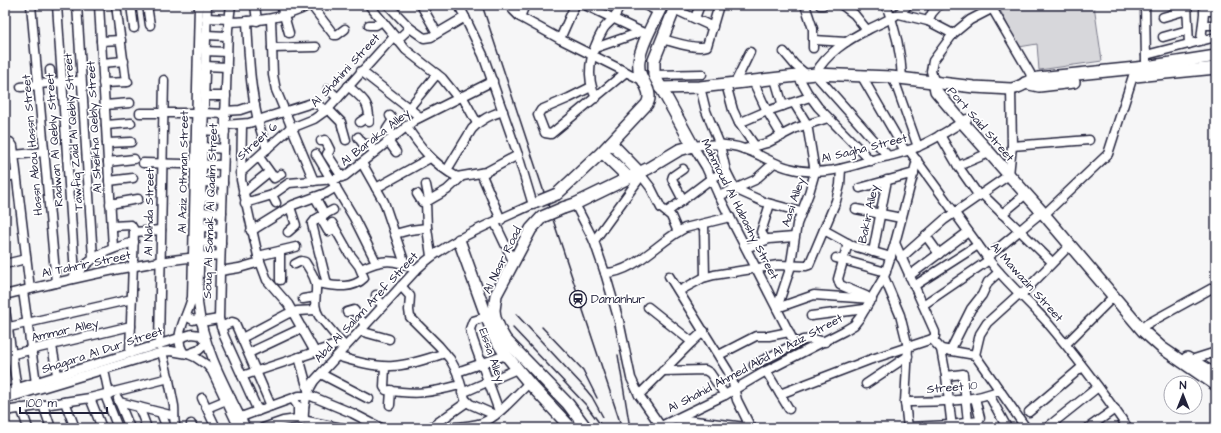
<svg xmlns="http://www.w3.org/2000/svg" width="1221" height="433" font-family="'Architects Daughter',sans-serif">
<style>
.green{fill:#d7d7db;stroke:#7c7c8b}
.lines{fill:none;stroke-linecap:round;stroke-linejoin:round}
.minor-casing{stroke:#22223b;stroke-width:11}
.major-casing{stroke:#22223b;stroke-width:14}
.minor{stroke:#fff;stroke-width:8}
.major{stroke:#fff;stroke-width:11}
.rail{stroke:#22223b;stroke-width:1.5}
.major-bridge-casing{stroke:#22223b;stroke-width:14;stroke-linecap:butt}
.major-bridge{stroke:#fff;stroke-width:11}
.labels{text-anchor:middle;stroke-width:3.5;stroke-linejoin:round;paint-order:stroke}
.street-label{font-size:12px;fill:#22223b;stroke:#fff}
.poi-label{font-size:12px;fill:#22223b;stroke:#fff;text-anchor:start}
</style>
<rect width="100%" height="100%" fill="#f6f6f7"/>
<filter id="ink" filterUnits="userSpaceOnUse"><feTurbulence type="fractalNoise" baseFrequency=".025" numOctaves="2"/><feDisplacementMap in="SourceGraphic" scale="8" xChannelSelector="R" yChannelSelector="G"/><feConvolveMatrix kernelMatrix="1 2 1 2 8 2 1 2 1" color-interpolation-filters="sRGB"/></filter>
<g filter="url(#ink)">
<path class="green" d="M1011,5H1094L1102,61L1039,70L1037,44L1019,47L1000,10Z"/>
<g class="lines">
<g class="minor-casing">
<g id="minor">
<path d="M31,5L56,283"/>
<path d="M57,5L75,274"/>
<path d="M77,5L93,258"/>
<path d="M99,5L113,248"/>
<path d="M116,5L126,82"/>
<path d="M131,5L134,28"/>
<path d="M147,5L150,25"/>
<path d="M207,5L198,303C203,348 226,388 246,428"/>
<path d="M231,5L228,29L220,271L219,319L224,336L258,411"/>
<path d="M255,5L257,21"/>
<path d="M281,5L289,33"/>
<path d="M311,5L334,35H337L345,29"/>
<path d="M369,5L406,50L442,78L458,98"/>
<path d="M388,5L410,28L424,38L431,37L465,17"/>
<path d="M421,5L437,33"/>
<path d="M459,5L483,55L518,155L533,205"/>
<path d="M510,5L513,10L520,17L560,39L642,80"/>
<path d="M585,5L648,35"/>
<path d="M645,5L659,12"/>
<path d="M805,5L813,29V48"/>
<path d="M820,5H823"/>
<path d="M842,5L854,14L867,30"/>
<path d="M886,5C896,29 901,52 902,78"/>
<path d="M1145,5L1146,61"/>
<path d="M1187,5L1189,44"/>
<path d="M992,8L1030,73L1033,85"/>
<path d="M674,9L713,27"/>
<path d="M1204,11H1216"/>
<path d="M899,14L928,21L953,34"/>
<path d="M520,17L525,5"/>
<path d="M1163,17L1187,10"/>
<path d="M206,18L229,19"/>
<path d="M695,18L700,5"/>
<path d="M271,19L273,75L276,90L314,181"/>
<path d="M247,21C249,64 251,109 267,149"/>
<path d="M928,21L932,13L939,5"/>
<path d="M228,22C257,21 284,19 310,5"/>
<path d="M369,25H376L382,21"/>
<path d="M1203,25H1216"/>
<path d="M206,35L227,36"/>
<path d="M1163,37L1188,30"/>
<path d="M560,39L575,5"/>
<path d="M662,39C674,42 696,50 707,46L719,5"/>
<path d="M397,40L410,28"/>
<path d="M814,40L846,42"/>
<path d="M1201,40L1205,5"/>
<path d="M101,41L121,40"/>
<path d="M272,48L316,47"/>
<path d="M595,48L641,32"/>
<path d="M205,51L227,52"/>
<path d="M784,52L795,65L807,75"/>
<path d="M1146,55L1216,37"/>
<path d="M102,63L124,61"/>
<path d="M205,66L227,67"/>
<path d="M50,70L51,83"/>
<path d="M361,71L420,117"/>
<path d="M654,75L702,74"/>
<path d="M861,75L905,151"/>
<path d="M798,76L807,92L818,107L871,161"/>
<path d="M891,77L896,85L918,147"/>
<path d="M775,79L783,106"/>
<path d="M753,81L767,111L782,136"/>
<path d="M934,81L931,71L933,61L953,34L970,20L999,5"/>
<path d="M103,83L128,82"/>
<path d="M735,83L750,52"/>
<path d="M38,84L76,81"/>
<path d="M726,84L733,110L739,123L755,146"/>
<path d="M348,86C363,99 370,102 369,122"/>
<path d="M21,87L38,85"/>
<path d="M591,87L569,98L541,110L538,115L545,133L551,134L626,72"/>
<path d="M700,87L706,111L720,145L726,171L735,189L764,202L801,212"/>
<path d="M328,89L338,98"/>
<path d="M204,96H226"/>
<path d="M462,96L477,123"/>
<path d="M596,98C584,74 591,50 604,28C607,24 610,22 613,19C616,15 618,10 620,5"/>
<path d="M105,105L130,103"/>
<path d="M409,108L437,74"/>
<path d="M328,109L341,122L346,140"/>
<path d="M225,111L240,110L255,105"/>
<path d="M140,113H196"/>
<path d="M203,113L225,114"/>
<path d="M390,116L393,120L387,129L394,136"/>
<path d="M360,122L369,116"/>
<path d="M739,123L767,111L810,97"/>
<path d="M106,125L131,123"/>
<path d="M225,125L249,123L312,103L317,104L326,111"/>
<path d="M242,125L241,180L258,256L267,280L288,304L315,352"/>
<path d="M406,126C421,148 433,164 457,177L486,172L518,155"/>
<path d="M203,130L225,132"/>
<path d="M940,135L958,166L979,196"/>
<path d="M358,137L363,144H368L375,152"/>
<path d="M321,141L325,140L330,150L327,154L342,177"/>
<path d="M388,141L396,152"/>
<path d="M5,142H10L13,146L30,289"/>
<path d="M107,143L131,142"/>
<path d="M1012,146L1089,140"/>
<path d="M202,147L224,149"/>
<path d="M744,149L767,143L796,128L828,118"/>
<path d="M909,150L989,260C1006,282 1027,300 1046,321C1075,355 1102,391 1128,428"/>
<path d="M316,154L354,218L376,262"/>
<path d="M14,155L44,152"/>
<path d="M888,156L815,74C827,53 847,40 869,29C883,22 897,17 908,5"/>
<path d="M259,157L274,178L281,174"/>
<path d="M108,162L134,159"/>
<path d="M143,163L223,165"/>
<path d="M362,163L384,202L405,264"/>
<path d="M958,166L989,153"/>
<path d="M447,170L472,129C481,119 491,115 503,111"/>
<path d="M240,173L289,129L314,119L328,109L394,36"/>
<path d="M481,173L501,220"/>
<path d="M641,175L651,188L661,208L671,216L678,232"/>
<path d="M5,177L16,175"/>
<path d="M109,181L133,178"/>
<path d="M201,182L223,183"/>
<path d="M426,185L429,200"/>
<path d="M376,188L430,158"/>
<path d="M860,188L914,173"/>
<path d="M243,193L269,172"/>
<path d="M417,194L422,202H426L447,190L461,177"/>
<path d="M982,194L1052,262"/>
<path d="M272,195L276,203"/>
<path d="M719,196L755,180L774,163"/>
<path d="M201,197L222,198"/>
<path d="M315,197L325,215"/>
<path d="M683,200L672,179L673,176L683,169"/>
<path d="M426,202L427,228L431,256"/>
<path d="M245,203L272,195L289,183L335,179L345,176L415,120L493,81"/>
<path d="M110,204L138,199"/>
<path d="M575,204L594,241L605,273L619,321L631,378L639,395L662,428"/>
<path d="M856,209L901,218"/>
<path d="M1048,211L1108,154L1133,76"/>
<path d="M201,212L222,213"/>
<path d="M667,212L712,178L726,171"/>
<path d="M1002,214L1026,194"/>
<path d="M320,217L328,231H330L335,229"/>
<path d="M495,223L514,263"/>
<path d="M704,224L705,277"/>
<path d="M112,226L131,225L134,230L130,353"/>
<path d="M200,227L221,228"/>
<path d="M824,230L853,246L891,257"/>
<path d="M251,231L293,205L326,193L336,187"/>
<path d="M134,232L161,230"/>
<path d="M288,232L296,225L290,207"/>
<path d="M395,234L410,230L427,228"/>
<path d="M926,236L939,254"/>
<path d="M766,240L761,232L770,204"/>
<path d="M594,241L644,172"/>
<path d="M200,242L221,243"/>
<path d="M848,243L838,279L840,285L866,296"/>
<path d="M746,248L769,239L794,237"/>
<path d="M280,251V280"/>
<path d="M873,252L887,180"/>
<path d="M258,256L296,247"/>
<path d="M987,257C1006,243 1023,227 1042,212"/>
<path d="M836,258L886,272"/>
<path d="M901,258L944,220L1009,175L1012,146L1011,89"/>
<path d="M5,264L26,259"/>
<path d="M295,264L301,261L305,262C309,269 315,276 316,285C317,296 312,305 319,316L345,347"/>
<path d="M361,269C382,259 394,258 416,270"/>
<path d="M220,271L239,268L260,262"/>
<path d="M605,273C632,273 656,245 678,232L685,228L730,217"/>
<path d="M74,276C95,254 105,251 134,242"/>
<path d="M669,276L728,371L732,379L737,400L751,428"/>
<path d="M909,276L968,232"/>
<path d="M884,277L900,315L908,347L905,402L908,428"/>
<path d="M316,283C331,285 351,291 364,278L359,266L349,253L332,223"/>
<path d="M327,284L312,224L316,219L333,210"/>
<path d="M401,286L410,296L409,310L410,317L439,346L450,359L457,372L465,399L470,404L495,415"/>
<path d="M914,286L978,245"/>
<path d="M23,291L36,383"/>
<path d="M679,291L703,278L714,275L778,265L806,266L809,265L836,201L840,185L841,169"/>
<path d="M5,295C76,278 147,260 220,255"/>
<path d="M376,295L382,306"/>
<path d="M1021,295L1070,245"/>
<path d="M303,299L315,297"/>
<path d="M923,305L989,260"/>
<path d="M648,307L692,342"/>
<path d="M777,308L790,269L797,224L809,193L815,172L807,124L794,103"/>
<path d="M777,308L814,295L872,299"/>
<path d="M5,309L17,389"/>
<path d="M347,312L354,310L365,325"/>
<path d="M186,316L193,320L200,318"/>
<path d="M811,316L865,309"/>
<path d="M486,317L473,321L470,329L473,340L499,411"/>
<path d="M201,322L219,319"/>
<path d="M1147,324L1216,286"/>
<path d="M221,327L232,322L235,323L271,406"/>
<path d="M5,328L132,299"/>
<path d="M360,331L389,339"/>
<path d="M242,338L287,314L297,311L316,310"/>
<path d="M932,339L941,349L975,355"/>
<path d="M795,344L719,196L706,167L693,146C710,144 728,143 744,149C760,154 773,164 789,168C821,177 845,168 876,159C889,156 904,153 917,147C934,140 951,129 967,119"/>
<path d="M1066,344L1113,297"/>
<path d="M159,345L164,80"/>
<path d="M52,346L58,380"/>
<path d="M941,349L946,376L952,428"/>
<path d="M950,351L971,309L982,295L988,282L999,272"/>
<path d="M162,352C167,370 171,388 174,406C175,414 173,420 176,428"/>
<path d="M183,352C172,335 189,314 192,297L199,5"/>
<path d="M249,353L302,328"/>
<path d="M188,354L199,350L206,343"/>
<path d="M719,355L756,336H769L789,332"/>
<path d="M975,355L1026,428"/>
<path d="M975,355L980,334L987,323L1020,293"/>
<path d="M5,356L131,326"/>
<path d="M337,356C383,371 399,369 445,353"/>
<path d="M299,357L308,390"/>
<path d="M1191,360L1216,352"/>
<path d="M754,365L803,340L814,339L825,342"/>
<path d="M385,367L384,387L386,390C416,395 430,393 460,385"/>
<path d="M104,370L109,394"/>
<path d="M663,371L705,370L710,373L725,395"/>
<path d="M766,371L789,409"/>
<path d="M457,372L506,355"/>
<path d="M321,374L369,399"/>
<path d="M242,376L342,343"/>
<path d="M946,376L963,374L968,422"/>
<path d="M866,384L908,356"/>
<path d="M5,392L192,334L200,335L205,340"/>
<path d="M462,393L517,369"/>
<path d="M780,394L869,360L932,339L935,336V332L895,243"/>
<path d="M105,395L118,428"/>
<path d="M639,395L692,342L704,331"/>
<path d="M989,395L1006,426"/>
<path d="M90,398L102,428"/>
<path d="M202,398L216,428"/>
<path d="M5,399L162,352L171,351L188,354L195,357L207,365L212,371L239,428"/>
<path d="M118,399L130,428"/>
<path d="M293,399L298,406V419"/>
<path d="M65,402L75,428"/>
<path d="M119,402L174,416"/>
<path d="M905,402C936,401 970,403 1000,390"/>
<path d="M43,405L51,428"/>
<path d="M390,405L391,390"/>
<path d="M139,407L147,428"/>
<path d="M21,408L28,428"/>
<path d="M207,408L231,398"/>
<path d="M5,411L90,398L169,378"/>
<path d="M1029,412L1082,367"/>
<path d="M161,413L167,428"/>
<path d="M241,417L299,396H311L352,413L381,428"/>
<path d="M678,419L754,428"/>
<path d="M304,420C303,405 306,394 314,381L416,270C449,238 498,221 540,201"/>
<path d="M191,424L193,428"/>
<path d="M661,426L725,395L766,371L844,331L854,325L861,316L884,277L895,243L917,160"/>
<path d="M1049,426L1098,387"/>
<path d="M908,427L952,425L978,421L980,418L975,398"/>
<path d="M263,428L283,421L297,419L342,428"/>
<path d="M430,428L467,402"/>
<path d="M439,428C452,427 470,427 482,423C498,417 516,395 529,383"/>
<path d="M1088,428L1115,409"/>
</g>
</g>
<g class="major-casing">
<g id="major">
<path d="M1135,76L1216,68"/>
<path d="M934,81L936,91L962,122L1042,212L1143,331L1162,348L1216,385"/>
<path d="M1025,83L1039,86L1074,82"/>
<path d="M660,88L700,87L815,74L891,77L974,87L1011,89C1021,88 1028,80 1038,78L1146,67L1216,56"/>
<path d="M611,143L640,173"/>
<path d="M602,152L629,178"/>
<path d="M557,194L602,152L647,104C654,92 641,82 639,69C636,52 655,21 662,5"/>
<path d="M563,208L575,204L649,168L679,150L693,146L654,75V60L676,5"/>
<path d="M542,217L531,229L496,295L494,310L495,318L501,332L505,339L568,404L586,428"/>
<path d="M459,240L494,337L506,355L529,383L571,428"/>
<path d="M1187,358L1216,375"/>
</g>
</g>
<use href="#minor" class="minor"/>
<use href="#major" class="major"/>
<g class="rail">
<path d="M482,5L622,428"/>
<path d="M516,314L583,386L592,397L603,417"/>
<path d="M542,327L583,370L597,398"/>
<path d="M513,328L586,405L603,428"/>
<path d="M618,355L630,428"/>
</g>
<g class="major-bridge-casing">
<g id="major-bridge">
<path d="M540,201L557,194"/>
<path d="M542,217L563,208"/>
</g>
</g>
<use href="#major-bridge" class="major-bridge"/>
</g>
</g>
<defs>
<g id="station-ring" transform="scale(0.9)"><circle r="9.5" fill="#fff" stroke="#22223b" stroke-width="1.5"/><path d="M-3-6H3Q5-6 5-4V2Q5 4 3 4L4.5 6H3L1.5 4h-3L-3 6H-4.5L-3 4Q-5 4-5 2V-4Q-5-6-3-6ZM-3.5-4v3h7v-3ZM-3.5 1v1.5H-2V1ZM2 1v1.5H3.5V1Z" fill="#22223b"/></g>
</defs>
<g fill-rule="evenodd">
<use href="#station-ring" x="578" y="299"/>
</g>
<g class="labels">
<g class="street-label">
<text transform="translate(345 70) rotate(-47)" y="4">Al Shahimi Street</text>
<text transform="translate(981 124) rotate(49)" y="4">Port Said Street</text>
<text transform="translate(94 127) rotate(-93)" y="4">Al Sheikha Qebly Street</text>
<text transform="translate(73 132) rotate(-94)" y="4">Tawfiq Zaid Al Qebly Street</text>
<text transform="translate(375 137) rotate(-38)" y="4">Al Baraka Alley</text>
<text transform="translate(54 140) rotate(-94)" y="4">Radwan Al Qebly Street</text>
<text transform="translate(257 141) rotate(-42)" y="4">Street 6</text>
<text transform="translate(32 145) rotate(-95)" y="4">Hassn Abou Hassn Street</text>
<text transform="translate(864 148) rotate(-14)" y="4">Al Sagha Street</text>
<text transform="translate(183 172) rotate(-89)" y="4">Al Aziz Othman Street</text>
<text transform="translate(793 202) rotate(-72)" y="4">Aasi Alley</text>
<text transform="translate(740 209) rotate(63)" y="4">Mahmoud Al Habashy Street</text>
<text transform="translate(210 211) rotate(-88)" y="4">Souq Al Samak Al Qadim Street</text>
<text transform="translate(149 212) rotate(-89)" y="4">Al Nahda Street</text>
<text transform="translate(868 214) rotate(-78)" y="4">Bakir Alley</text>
<text transform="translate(502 260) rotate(-64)" y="4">Al Nasr Road</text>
<text transform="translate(86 264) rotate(-12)" y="4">Al Tahrir Street</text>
<text transform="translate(1027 282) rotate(48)" y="4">Al Mawazin Street</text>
<text transform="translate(366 307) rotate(-47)" y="4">Abd Al Salam Aref Street</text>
<text transform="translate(65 330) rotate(-13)" y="4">Ammar Alley</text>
<text transform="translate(102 350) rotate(-18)" y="4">Shagara Al Dur Street</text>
<text transform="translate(492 355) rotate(71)" y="4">Eissa Alley</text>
<text transform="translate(755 363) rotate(-28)" y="4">Al Shahid Ahmed Abd Al Aziz Street</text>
<text transform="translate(952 387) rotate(-5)" y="4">Street 10</text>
</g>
<g class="poi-label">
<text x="591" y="303">Damanhur</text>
</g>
</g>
<rect width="1221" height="433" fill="none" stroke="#fff" stroke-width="20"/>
<rect x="10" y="10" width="1201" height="413" fill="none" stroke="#22223b" stroke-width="1.5" filter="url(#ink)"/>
<g transform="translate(1183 395)"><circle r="19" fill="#ffffff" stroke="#a7a7b1"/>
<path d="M0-3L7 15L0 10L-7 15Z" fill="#22223b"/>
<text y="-6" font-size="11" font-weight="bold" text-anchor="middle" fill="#22223b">N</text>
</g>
<path d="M20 407v6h87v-6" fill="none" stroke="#22223b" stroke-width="2"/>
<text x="26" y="407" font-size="12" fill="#22223b" stroke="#ffffff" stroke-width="3" paint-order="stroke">100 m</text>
</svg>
